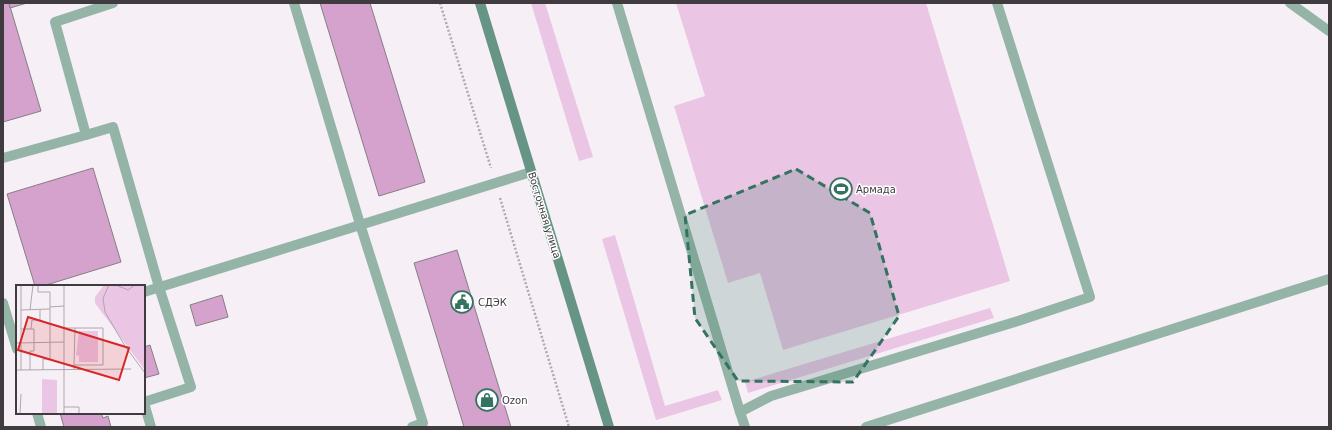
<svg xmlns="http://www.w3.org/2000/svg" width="1332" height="430" font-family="'DejaVu Sans',sans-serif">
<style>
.green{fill:#eac5e4}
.building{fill:#d5a2ce;stroke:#857e84}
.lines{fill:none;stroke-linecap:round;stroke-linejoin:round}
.path{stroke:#afa8ae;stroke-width:2.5;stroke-dasharray:2 2;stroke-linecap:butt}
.service{stroke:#95b4a8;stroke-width:10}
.minor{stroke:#95b4a8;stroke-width:10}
.secondary{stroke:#669585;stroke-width:10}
.marked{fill:#347360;fill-opacity:0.2;stroke:#347360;stroke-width:3;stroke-dasharray:8 5;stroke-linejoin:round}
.labels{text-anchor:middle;stroke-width:3;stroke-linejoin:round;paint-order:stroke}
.poi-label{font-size:10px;fill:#3f3b3e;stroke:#fff;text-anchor:start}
.street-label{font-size:10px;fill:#3f3b3e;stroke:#fff}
.inset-road{fill:none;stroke:#ada7ac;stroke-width:1}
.view{fill:#d62828;fill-opacity:0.15;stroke:#d62828;stroke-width:2}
.inset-edge{fill:none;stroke:#3f3b3e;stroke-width:2}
</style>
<rect width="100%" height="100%" fill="#f7eff6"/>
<g class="green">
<path d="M531,3H545L593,157L579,161Z"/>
<path d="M676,3H926L1010,281L783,350L760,273L728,283L674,106L705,96Z"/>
<path d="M615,235L665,406L718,390L722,400L656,420L602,239Z"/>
<path d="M990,308L994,318L748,393L745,382Z"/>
</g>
<g class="building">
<path d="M3,3H9L41,111L3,122Z"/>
<path d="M9,3H27L10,8Z"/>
<path d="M320,3H370L425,182L379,196Z"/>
<path d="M93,168L121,262L43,286H35L7,194Z"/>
<path d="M457,250L511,427H464L414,263Z"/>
<path d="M222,295L228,317L196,326L190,305Z"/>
<path d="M150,345L159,374L144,378V347Z"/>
<path d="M60,413H101L103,418L108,416L111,427H64Z"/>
</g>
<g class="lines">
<g class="path">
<path d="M440,3L491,168"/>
<path d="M500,198L569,427"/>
</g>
<g class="service">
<path d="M294,3L360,224L423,423L412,427"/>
<path d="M617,3L740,412"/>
<path d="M1290,3L1329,31"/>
<path d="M86,135L113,127L159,287L191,387L144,402"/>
<path d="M3,158L86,135L55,22L113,3"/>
<path d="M144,292L531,172"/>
<path d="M3,303L17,349"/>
<path d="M144,403L151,427"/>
<path d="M37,413L41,427"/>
<path d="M745,427L740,412L771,396L1018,321L1090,297L997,3"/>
</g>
<path class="minor" d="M866,427L1329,279"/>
<path class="secondary" d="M480,3L609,427"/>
</g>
<path class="marked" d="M796,169L870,213L899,316L853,382L738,381L695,318L685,215Z"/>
<defs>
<g id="stadium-ring" transform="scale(1.15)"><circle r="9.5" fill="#fff" stroke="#347360" stroke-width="1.5"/><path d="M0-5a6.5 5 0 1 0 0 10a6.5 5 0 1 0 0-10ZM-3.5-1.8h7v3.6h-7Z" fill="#347360"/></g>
<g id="civic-ring" transform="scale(1.15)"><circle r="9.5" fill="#fff" stroke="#347360" stroke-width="1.5"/><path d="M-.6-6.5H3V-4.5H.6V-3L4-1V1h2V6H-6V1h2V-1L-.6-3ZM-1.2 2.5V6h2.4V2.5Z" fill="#347360"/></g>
<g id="shop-ring" transform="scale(1.15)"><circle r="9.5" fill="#fff" stroke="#347360" stroke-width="1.5"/><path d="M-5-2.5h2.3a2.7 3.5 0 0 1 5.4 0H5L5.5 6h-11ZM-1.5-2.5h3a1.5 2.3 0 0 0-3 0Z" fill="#347360"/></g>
</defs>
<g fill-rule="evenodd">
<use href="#stadium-ring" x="841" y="189"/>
<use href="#civic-ring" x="462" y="302"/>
<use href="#shop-ring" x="487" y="400"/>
</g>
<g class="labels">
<g class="poi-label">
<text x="856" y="193">Армада</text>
<text x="478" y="306">СДЭК</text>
<text x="502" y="404">Ozon</text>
</g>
<g class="street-label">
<text transform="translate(545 215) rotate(73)" y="4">Восточная улица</text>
</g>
</g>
<g transform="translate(16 285)">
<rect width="129" height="129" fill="#f7eff6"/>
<path d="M88,0H129V85L79,18V12ZM63,46H82V77H63V71L60,70ZM26,94L41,95V129H26Z" fill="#eac5e4"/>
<path class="inset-road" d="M5,0V85M22,0V7H34V74H27V85M93,0L87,13L89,27L109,61L129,88M100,0L112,5L119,0M34,22L48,21M5,25L34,24M14,25L17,0M48,43H87V80H58V85M5,44H15L16,35H24V25M0,58L48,57M58,80L59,43M0,85L115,84M14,85V66H18V44H15M48,122H63V129M4,129L5,109M48,129V0"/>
<path class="view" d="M12,32L113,63L103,95L2,65Z"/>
<rect width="129" height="129" class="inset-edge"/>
</g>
<rect width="1332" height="430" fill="none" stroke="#3f3b3e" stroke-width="8"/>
</svg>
